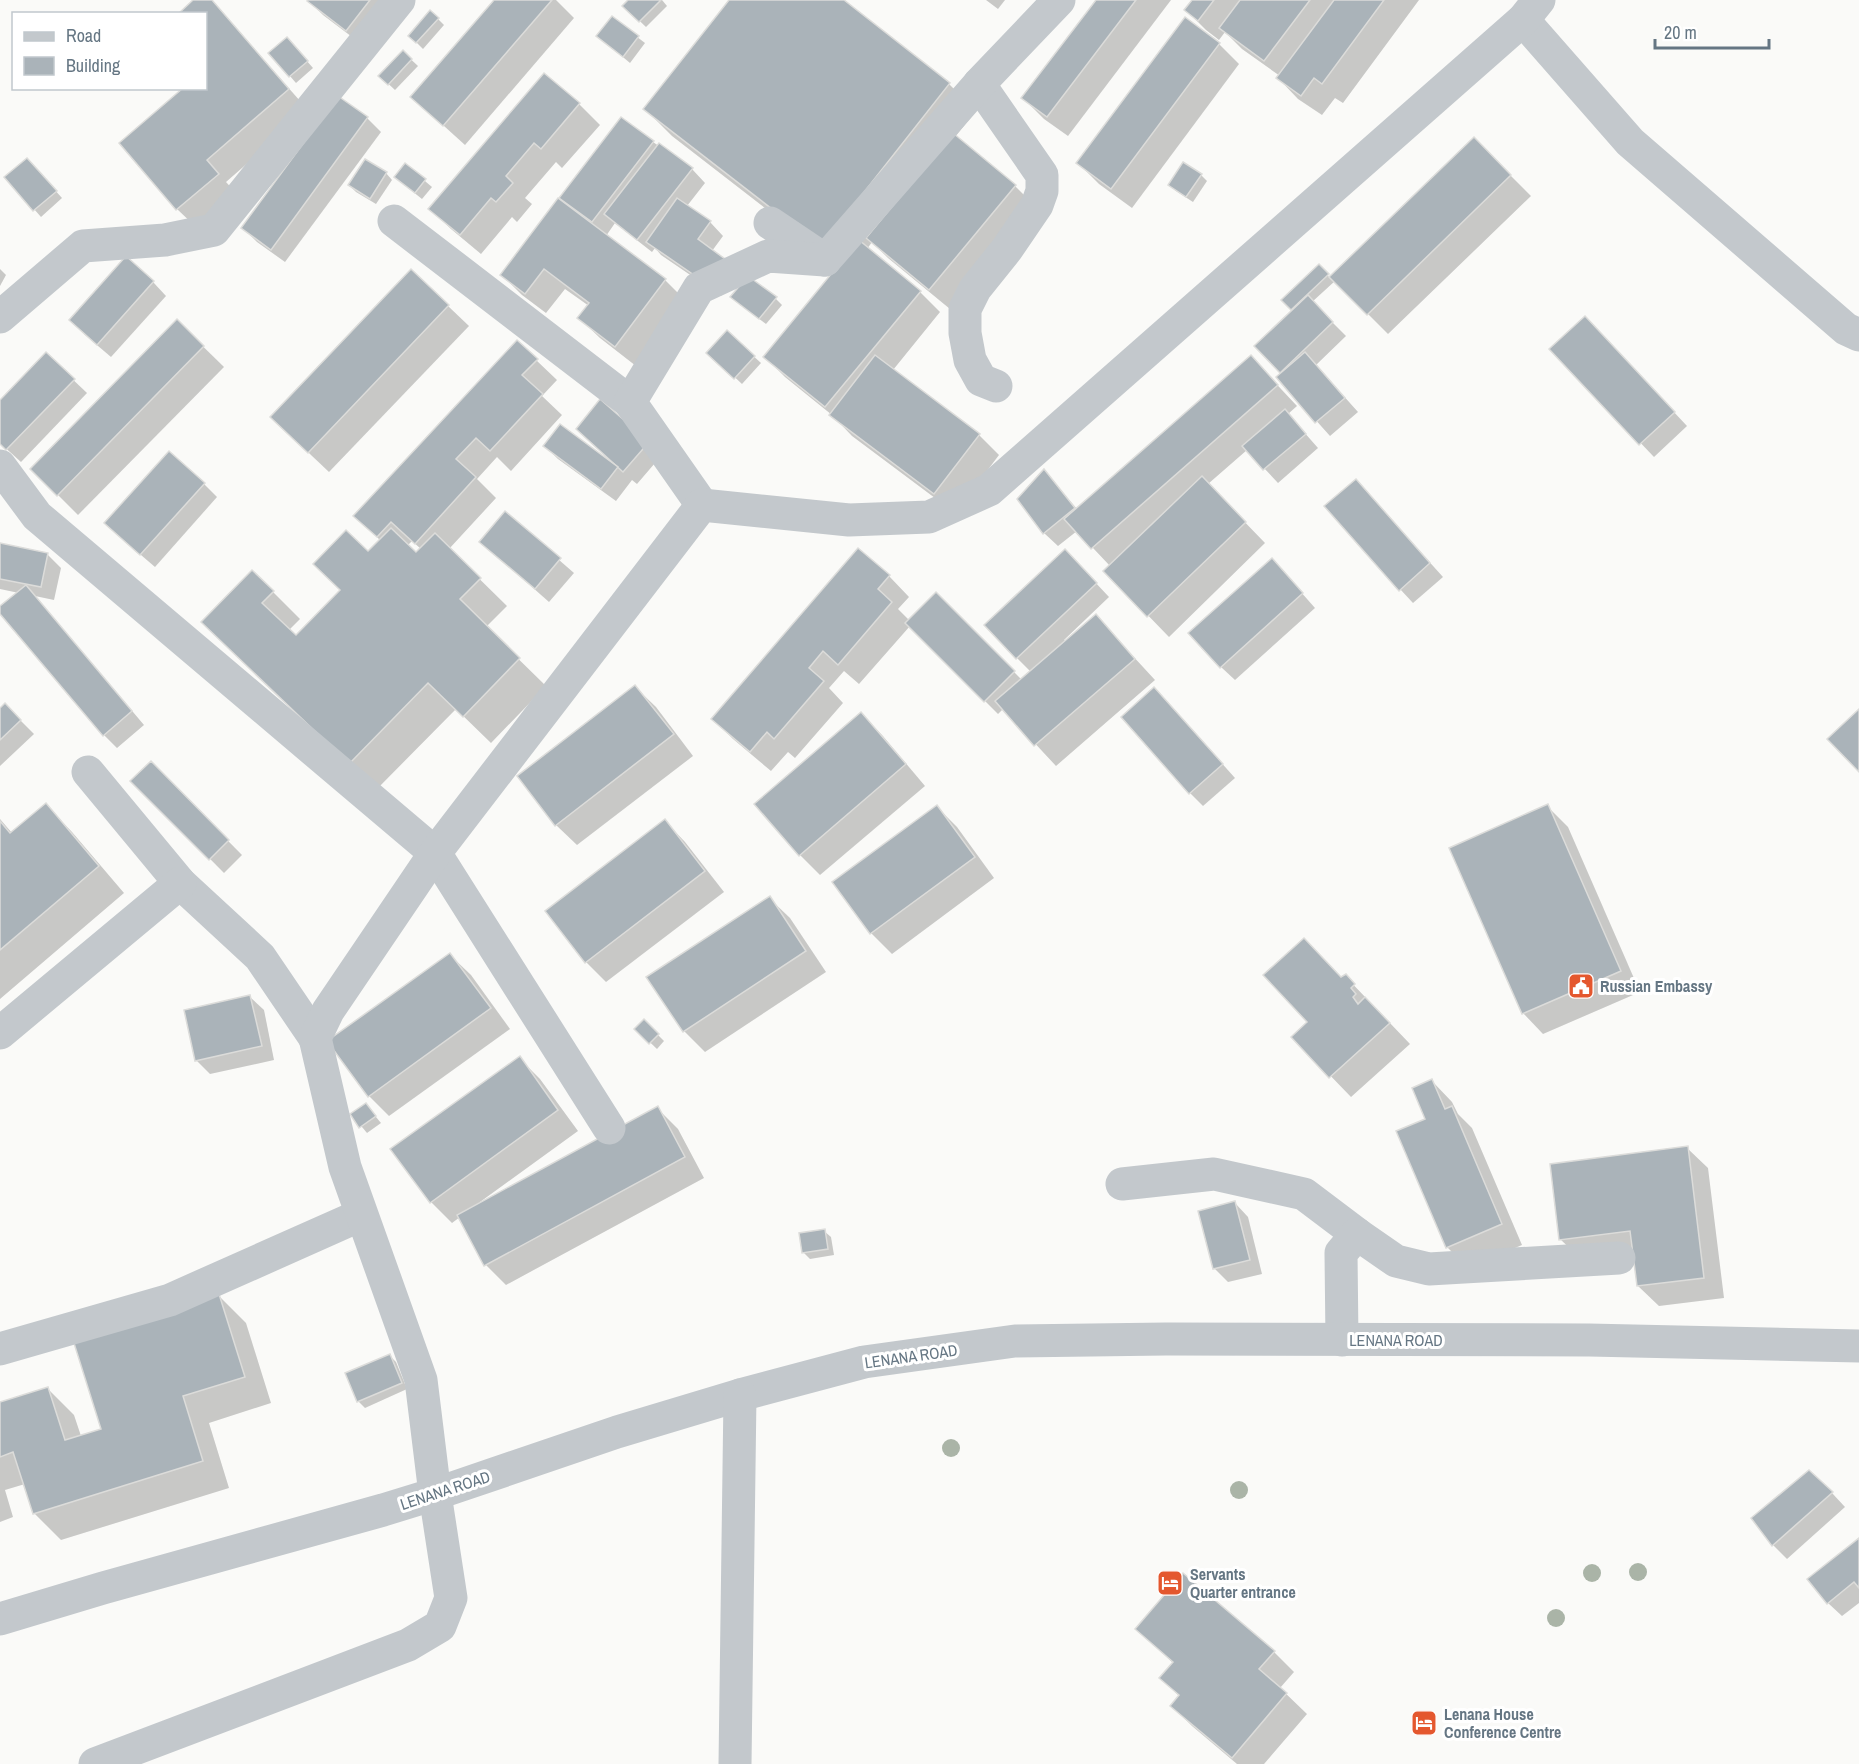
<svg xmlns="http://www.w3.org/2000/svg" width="1859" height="1764" font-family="'Archivo Narrow',sans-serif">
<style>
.shadow{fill:#0003;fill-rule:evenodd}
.building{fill:#aab3b9;stroke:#dcdcda;stroke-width:1.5}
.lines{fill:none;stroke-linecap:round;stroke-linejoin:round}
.minor{stroke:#c3c8cc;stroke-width:33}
.tree{fill:#aab4a7}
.labels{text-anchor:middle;stroke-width:6;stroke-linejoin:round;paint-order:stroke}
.poi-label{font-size:16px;font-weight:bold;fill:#657683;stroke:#fff;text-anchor:start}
.street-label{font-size:16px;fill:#657683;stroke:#fff}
</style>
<rect width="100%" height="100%" fill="#fafaf8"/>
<g class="shadow">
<path d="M196,0H211L308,110L226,182L238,195L198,229L177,209L206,88V14Z"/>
<path d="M310,0H394L360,43L323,15L309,1Z"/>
<path d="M496,0H556L574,18L465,145L412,97Z"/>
<path d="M630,0H662L667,6L646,27L624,6Z"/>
<path d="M731,0H841L949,84L976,111L955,137L1015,186L1036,207L950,309L888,258L872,242L867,249L920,292L940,312L893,370L979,435L999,455L955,513L852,436L832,415L785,377L765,357L840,266L672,136L645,109Z"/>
<path d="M986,0H1005L998,9Z"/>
<path d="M1098,0H1171L1068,136L1044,119L1023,98Z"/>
<path d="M1194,0H1419L1343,103L1335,98L1322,115L1298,99L1278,78L1280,76L1242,49L1225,32L1219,40L1206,30L1186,10Z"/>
<path d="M612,18L645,43L630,63L598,36Z"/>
<path d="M438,19L444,25L423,49L416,42Z"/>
<path d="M1219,44L1239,64L1132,208L1099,184L1078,163Z"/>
<path d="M293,45L313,68L296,83L270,53Z"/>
<path d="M403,52L418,66L395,90L380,76Z"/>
<path d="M544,75L579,104L600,125L562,168L556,162L525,198L532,204L517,222L512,217L481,254L451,229L430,209Z"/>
<path d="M367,118L381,132L285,262L257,242L243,228Z"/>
<path d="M1474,139L1531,196L1388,334L1335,281L1312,302L1346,336L1316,365L1358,412L1330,436L1278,378L1283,374L1256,346L1294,311L1283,300L1319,266L1330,278Z"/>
<path d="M653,142L692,169L705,183L687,206L710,222L723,236L712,251L738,273L721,296L661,255L655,248L652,252L615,223L606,236L665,280L686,301L636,366L600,338L579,318L589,306L565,289L546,313L522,295L502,275L566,203Z"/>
<path d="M406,165L432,187L422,199L402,183Z"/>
<path d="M33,166L62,198L41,217L6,177Z"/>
<path d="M386,173L392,180L376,204L356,192L349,185Z"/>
<path d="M1201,175L1207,181L1193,202L1176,191L1170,185Z"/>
<path d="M0,269L6,275L0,286Z"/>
<path d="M153,282L166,296L111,357L84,334Z"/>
<path d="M776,299L782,305L766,324L739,304Z"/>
<path d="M448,306L469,326L329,472L292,437Z"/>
<path d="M177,321L224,367L78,515L32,469Z"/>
<path d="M1598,331L1687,426L1654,457L1551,349Z"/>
<path d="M727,332L761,363L742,384L709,353Z"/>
<path d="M46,354L87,393L21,462L0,443V402Z"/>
<path d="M1251,357L1297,406L1288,414L1318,448L1278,483L1247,450L1208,484L1265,543L1169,637L1105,571L1110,566L1077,531L1058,546L1044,533L1019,499L1044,471L1077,509Z"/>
<path d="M536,360L557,380L542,396L562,415L511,471L497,457L477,479L496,498L449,549L507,606L486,627L546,686L491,743L456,709L376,790L203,622L273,592L300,619L289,630L296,638L342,591L368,554L381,541L355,516ZM412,541L421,549L416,555L407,546Z"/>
<path d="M600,401L661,456L637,484L632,480L616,501L558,459L545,446L613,466L615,464Z"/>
<path d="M204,484L217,497L155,567L120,537Z"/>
<path d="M1369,495L1443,577L1413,603L1400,589Z"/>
<path d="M505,513L574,573L549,602L481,542Z"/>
<path d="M0,545L48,555L61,568L54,600L35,596L144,725L117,748L104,735L0,611V608L19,593L0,589Z"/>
<path d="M1079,565L1109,597L1064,640L1066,642L1096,616L1155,680L1056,766L1003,709L998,714L910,626L859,684L844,671L829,688L843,703L795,758L788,752L771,771L733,739L713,719L889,576L909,597L898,609L910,621L936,594L1022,680L1031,672L1017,658Z"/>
<path d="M1285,574L1315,608L1235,680L1221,667Z"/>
<path d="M635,687L656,707L693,756L577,845L556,825Z"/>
<path d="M1167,702L1235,778L1203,806L1190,793Z"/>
<path d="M5,705L34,734L0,766V710Z"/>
<path d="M861,714L882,735L925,786L820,875L800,855Z"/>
<path d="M151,763L242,855L224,873L133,781Z"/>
<path d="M46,805L72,832L124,893L0,999V819L12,833Z"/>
<path d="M1547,806L1568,827L1640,992L1543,1034L1523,1013Z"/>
<path d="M937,807L957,827L994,878L892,954L871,933L834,882Z"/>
<path d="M665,821L685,842L724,892L606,982L586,962Z"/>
<path d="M769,898L790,918L826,972L705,1052L684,1031L649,977Z"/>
<path d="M450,955L471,975L510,1029L389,1116L369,1096Z"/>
<path d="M1345,976L1410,1044L1351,1097L1293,1037L1309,1022Z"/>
<path d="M250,997L264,1010L274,1060L210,1074L196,1060Z"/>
<path d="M644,1021L664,1041L657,1049L636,1029Z"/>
<path d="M519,1058L540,1079L578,1131L480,1202L481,1204L657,1108L678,1129L704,1178L506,1285L486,1265L460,1217L452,1223L431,1202L393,1150Z"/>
<path d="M1432,1081L1452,1102L1458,1114L1472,1128L1522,1245L1468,1268L1447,1247L1398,1132L1427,1119Z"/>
<path d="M366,1105L381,1123L367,1133L352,1115Z"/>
<path d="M1687,1148L1708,1168L1724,1298L1659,1306L1638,1286L1634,1253L1581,1259L1560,1239Z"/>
<path d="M1235,1203L1248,1217L1262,1274L1228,1282L1215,1269L1200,1212Z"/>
<path d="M824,1231L831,1237L834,1255L810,1259L803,1252Z"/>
<path d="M219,1296L246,1323L271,1403L209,1423L229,1488L61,1540L34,1513L25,1484L5,1490L13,1517L0,1522V1403L48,1389L74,1415L81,1436L103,1430Z"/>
<path d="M390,1356L396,1362L407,1389L365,1408L358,1401Z"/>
<path d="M1832,1493L1845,1507L1787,1559L1773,1545L1753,1518Z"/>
<path d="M1859,1540V1603L1842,1616L1828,1603Z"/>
<path d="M1137,1629L1274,1652L1294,1672L1280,1688L1307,1714L1264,1764H1237L1192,1726L1172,1706L1179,1696L1161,1678L1174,1664Z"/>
</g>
<g class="building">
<path d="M193,0H212L289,89L207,160L219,174L176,210L119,143L183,88H206V14H178Z"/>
<path d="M308,0H370L346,31L307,1Z"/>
<path d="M494,0H552L443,126L410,97Z"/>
<path d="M628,0H661L639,22L622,6Z"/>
<path d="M729,0H844L950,83L821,247L643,109Z"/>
<path d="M1096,0H1136L1047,117L1021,98Z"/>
<path d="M1192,0H1214L1198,21L1184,10Z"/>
<path d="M1240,0H1310L1264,61L1219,28Z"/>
<path d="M1334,0H1384L1322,84L1314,78L1301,96L1276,78Z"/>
<path d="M430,10L439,18L416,43L408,36Z"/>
<path d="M612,16L639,36L623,57L596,36Z"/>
<path d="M1185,17L1220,43L1111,189L1076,163Z"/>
<path d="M287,37L308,61L289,77L268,53Z"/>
<path d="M403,50L412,59L388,85L378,76Z"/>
<path d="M544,73L580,103L541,149L534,143L506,176L513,183L496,202L491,198L460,235L428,209Z"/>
<path d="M338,96L368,117L271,250L241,228Z"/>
<path d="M621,117L654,141L592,222L559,198Z"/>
<path d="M953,133L1016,185L929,290L866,238Z"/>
<path d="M1474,137L1511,175L1367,315L1329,277Z"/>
<path d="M659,143L693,168L637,240L604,214Z"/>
<path d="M27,158L57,191L33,211L4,177Z"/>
<path d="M365,159L387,172L370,199L348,185Z"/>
<path d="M1183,162L1202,174L1186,197L1168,185Z"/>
<path d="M405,163L426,179L415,193L394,177Z"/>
<path d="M558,198L666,279L615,347L577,318L589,303L544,269L525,294L500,275Z"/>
<path d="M677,198L711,221L698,239L725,259L707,284L646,242Z"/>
<path d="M859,240L921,291L825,407L763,357Z"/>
<path d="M126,256L154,281L97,345L69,320Z"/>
<path d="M1319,264L1329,274L1291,310L1281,300Z"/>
<path d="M411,269L449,305L308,453L270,417Z"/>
<path d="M748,276L777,297L759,319L730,297Z"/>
<path d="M1308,295L1333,322L1280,373L1254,346Z"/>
<path d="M1585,316L1675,412L1639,445L1549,349Z"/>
<path d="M177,319L204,346L57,496L30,469Z"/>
<path d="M727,330L755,356L734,379L706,353Z"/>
<path d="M517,340L538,359L522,375L543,394L490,451L476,438L456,459L476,477L415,544L391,522L377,537L353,516Z"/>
<path d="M46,352L75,379L6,450L0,444V400Z"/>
<path d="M1305,352L1345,398L1315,423L1276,377Z"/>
<path d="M875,355L980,434L934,494L829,415Z"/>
<path d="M1251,355L1278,385L1091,549L1064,519Z"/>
<path d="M600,399L649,442L623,472L576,429Z"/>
<path d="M1285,409L1306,434L1263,470L1242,446Z"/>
<path d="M560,424L618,467L601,489L543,446Z"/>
<path d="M169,451L205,483L140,555L104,523Z"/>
<path d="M1044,469L1075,508L1043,534L1017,499Z"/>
<path d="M1202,476L1246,522L1147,617L1103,571Z"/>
<path d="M1356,479L1430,563L1399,591L1324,506Z"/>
<path d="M505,511L561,558L535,589L479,542Z"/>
<path d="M391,528L416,552L435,533L481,578L460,599L520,658L463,717L428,683L349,764L201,622L252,570L274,591L262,603L296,635L340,590L313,564L346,530L368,551Z"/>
<path d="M0,543L48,553L41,587L0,579Z"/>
<path d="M858,548L890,575L878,589L892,602L838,665L823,651L809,668L824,681L774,739L767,732L750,752L711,719Z"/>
<path d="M1065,549L1097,583L1016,659L984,625Z"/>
<path d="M1272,558L1303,593L1220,668L1188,633Z"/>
<path d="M26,585L132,711L103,736L0,614V606Z"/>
<path d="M936,592L1015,671L984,702L905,623Z"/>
<path d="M1096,614L1135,659L1034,746L995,701Z"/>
<path d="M635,685L674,734L555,826L517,776Z"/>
<path d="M1154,687L1223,764L1189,794L1121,717Z"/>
<path d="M5,703L21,720L0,740V708Z"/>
<path d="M1859,709V772L1827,739Z"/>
<path d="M861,712L906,764L799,856L754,804Z"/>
<path d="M151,761L229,840L209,860L130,781Z"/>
<path d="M46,803L99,866L0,950V821L10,833Z"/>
<path d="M1548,804L1621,971L1522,1014L1449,848Z"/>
<path d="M937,805L975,857L870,934L832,882Z"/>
<path d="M665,819L705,871L585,963L545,911Z"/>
<path d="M770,896L806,951L683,1032L646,977Z"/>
<path d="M1304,938L1341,977L1346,974L1355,984L1351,988L1356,994L1353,997L1358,1004L1365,997L1390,1023L1329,1078L1291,1037L1307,1022L1263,975Z"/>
<path d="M450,953L491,1008L368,1097L327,1041Z"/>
<path d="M250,995L262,1046L195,1061L184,1010Z"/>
<path d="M644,1019L659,1034L649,1044L634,1029Z"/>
<path d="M520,1056L558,1110L430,1203L390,1149Z"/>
<path d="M1432,1079L1445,1109L1452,1106L1502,1224L1446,1248L1396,1131L1425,1119L1412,1088Z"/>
<path d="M366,1103L376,1116L359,1128L350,1114Z"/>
<path d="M658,1106L685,1157L484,1266L457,1215Z"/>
<path d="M1688,1146L1704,1278L1637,1286L1630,1231L1559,1240L1550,1164Z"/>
<path d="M1235,1201L1250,1260L1213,1269L1198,1211Z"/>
<path d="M825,1229L828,1249L802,1253L799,1233Z"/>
<path d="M219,1294L245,1377L183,1396L203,1461L33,1514L13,1452L0,1457V1402L48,1387L65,1440L101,1429L73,1340Z"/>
<path d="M390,1354L402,1383L357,1402L345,1373Z"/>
<path d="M1809,1470L1833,1492L1772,1546L1751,1518Z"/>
<path d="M1859,1538V1588L1854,1582L1827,1604L1807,1579Z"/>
<path d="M1183,1573L1275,1651L1259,1669L1287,1693L1232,1758L1170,1706L1179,1695L1159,1678L1173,1662L1135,1629Z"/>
</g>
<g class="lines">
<g class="minor">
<path d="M1523,20L1630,142L1846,329L1859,335"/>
<path d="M979,84L1042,175V191L1037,205L1007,249L975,289L965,309V333L970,360L981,380L996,386"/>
<path d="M394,221L630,402"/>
<path d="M770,223L825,260"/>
<path d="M0,317L83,246L165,240L214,230L399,0"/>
<path d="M0,466L37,516L435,853L609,1128"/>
<path d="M702,505L630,402L699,288L768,256L825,260L979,84L1059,0"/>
<path d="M88,772L180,883L260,957L315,1038"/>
<path d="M0,1033L180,883"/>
<path d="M1122,1184L1214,1174L1304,1194L1357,1234"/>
<path d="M1342,1340L1341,1253L1357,1234L1396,1261L1429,1269L1619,1258"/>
<path d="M0,1349L170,1300L361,1215"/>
<path d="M0,1619L103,1588L383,1510L435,1494L617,1432L740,1395L864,1362L1015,1341L1166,1339L1589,1340L1859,1346"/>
<path d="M95,1764L408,1645L440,1626L451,1598L435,1494L421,1380L345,1167L315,1038L328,1011L435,853L702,505L849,520L929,517L989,490L1523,20L1539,0"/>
<path d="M735,1764L740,1395"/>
</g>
</g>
<g class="tree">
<circle cx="951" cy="1448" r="9"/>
<circle cx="1239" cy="1490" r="9"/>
<circle cx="1638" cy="1572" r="9"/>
<circle cx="1592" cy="1573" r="9"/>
<circle cx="1556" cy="1618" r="9"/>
</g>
<defs>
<g id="civic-square" transform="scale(1.35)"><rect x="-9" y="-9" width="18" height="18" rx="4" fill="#e4572e" stroke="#fff"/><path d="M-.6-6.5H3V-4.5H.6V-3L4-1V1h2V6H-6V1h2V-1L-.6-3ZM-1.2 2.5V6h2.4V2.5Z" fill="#fff"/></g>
<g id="hotel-square" transform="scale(1.35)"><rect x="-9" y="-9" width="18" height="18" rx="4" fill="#e4572e" stroke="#fff"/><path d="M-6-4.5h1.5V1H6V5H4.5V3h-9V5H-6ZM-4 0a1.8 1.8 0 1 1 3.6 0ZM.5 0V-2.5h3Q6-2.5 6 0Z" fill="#fff"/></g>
</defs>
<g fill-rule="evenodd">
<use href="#civic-square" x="1581" y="986"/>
<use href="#hotel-square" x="1170" y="1583"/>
<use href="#hotel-square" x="1424" y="1723"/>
</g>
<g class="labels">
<g class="poi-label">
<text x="1600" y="992">Russian Embassy</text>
<text x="1190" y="1580">Servants<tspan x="1190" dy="18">Quarter entrance</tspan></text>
<text x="1444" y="1720">Lenana House<tspan x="1444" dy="18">Conference Centre</tspan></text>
</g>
<g class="street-label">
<text x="1396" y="1346">LENANA ROAD</text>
<text transform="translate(911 1356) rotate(-8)" y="6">LENANA ROAD</text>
<text transform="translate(445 1490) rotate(-18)" y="6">LENANA ROAD</text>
</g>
</g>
<rect x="12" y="12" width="195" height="78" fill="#ffffff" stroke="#c1c8cd" stroke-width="1.5"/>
<rect x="24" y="32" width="30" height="9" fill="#c3c8cc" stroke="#c1c8cd" stroke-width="1.5"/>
<text x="66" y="42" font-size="18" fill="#657683">Road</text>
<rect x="24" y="57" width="30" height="18" fill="#aab3b9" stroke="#c1c8cd" stroke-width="1.5"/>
<text x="66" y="72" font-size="18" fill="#657683">Building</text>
<path d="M1655 39v9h114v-9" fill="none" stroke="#657683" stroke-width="3"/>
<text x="1664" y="39" font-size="18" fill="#657683" stroke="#ffffff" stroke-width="4.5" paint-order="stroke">20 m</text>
</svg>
